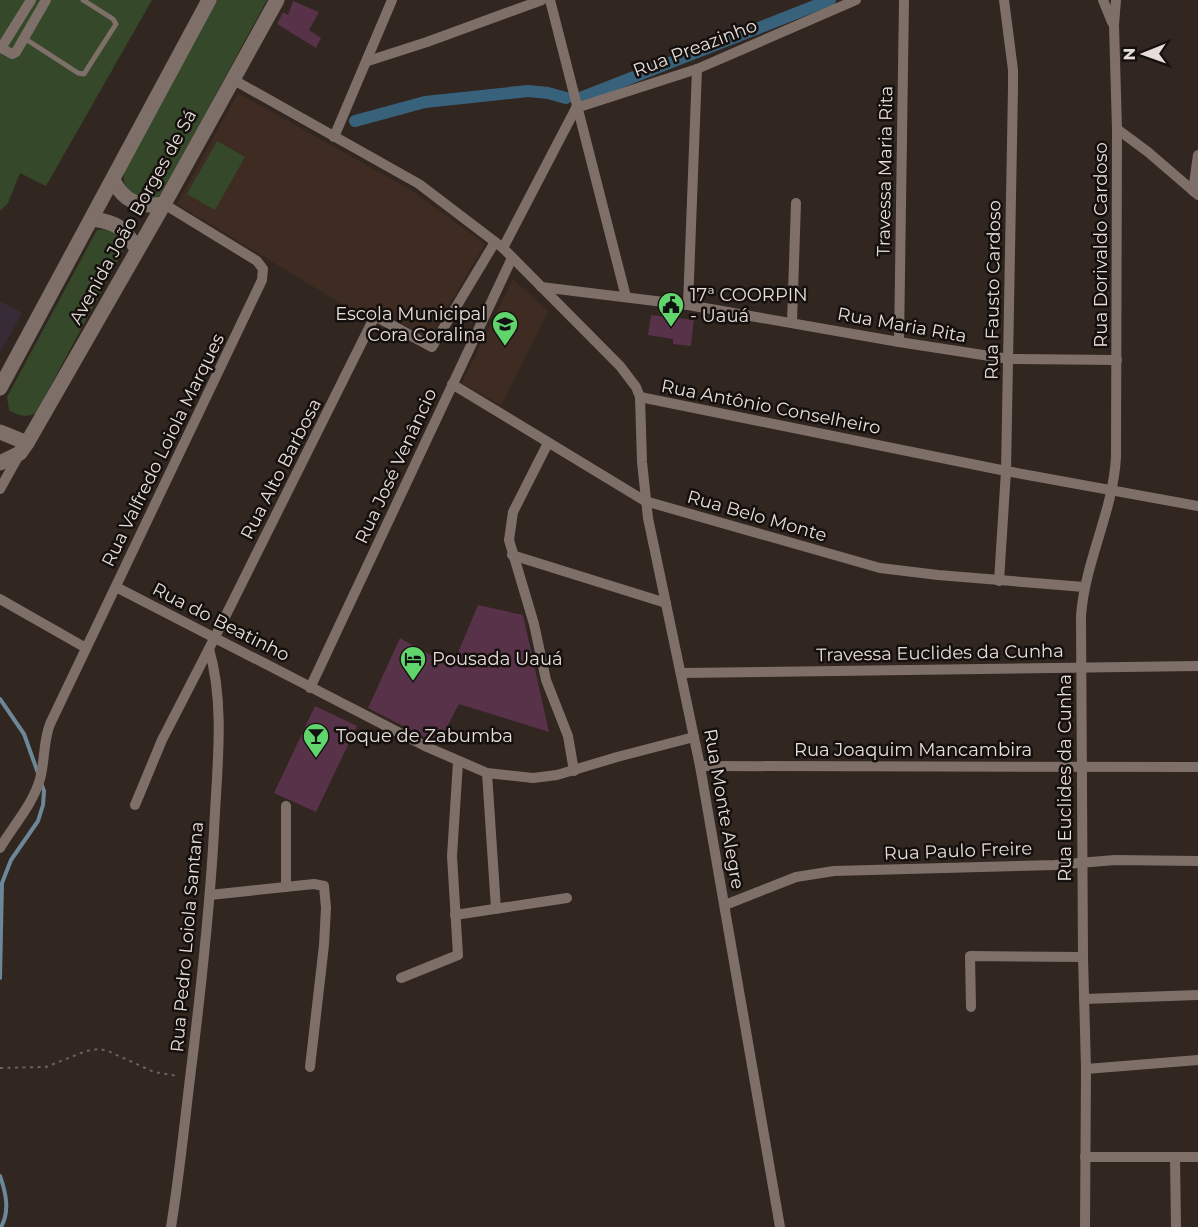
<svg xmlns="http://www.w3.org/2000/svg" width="1198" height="1227" font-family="Montserrat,sans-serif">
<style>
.built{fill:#3e2c23}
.industrial{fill:#382b38}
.green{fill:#354829}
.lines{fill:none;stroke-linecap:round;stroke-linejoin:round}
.stream{stroke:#6c8798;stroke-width:4}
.canal{stroke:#38627b;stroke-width:12}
.building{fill:#573248}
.path{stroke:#6c625d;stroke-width:2;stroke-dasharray:3 4.5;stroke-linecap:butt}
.service{stroke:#7e7069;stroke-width:5}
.minor{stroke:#7e7069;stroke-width:10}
.secondary{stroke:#7e7069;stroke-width:15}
.labels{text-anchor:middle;stroke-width:5;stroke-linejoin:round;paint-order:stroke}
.street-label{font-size:18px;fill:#e6deda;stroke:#15100d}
.poi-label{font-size:18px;fill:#e6deda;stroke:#15100d;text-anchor:start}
</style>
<rect width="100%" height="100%" fill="#312620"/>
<g class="built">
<path d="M238,93L411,190L485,244L430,338L371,307L365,318L177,204Z"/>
<path d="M513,279L548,311L501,405L462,383Z"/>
</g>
<path class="industrial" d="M0,301L22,313L0,353Z"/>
<g class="green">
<path d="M0,0H152L46,186L20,173L8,203L0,211Z"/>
<path d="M216,0H267L161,195L155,199L139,200C126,187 121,186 125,167Z"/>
<path d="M217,141L245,157L215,210L187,194Z"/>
<path d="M108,229L118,235L125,247L36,413C25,418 19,416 9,410L7,397L97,230Z"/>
</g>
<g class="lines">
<g class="stream">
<path d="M0,699L24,734L38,773"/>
<path d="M0,978L2,883L11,860L38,821L43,805L44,791L41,783"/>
<path d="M0,1176C6,1193 10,1211 1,1227"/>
</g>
<g class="canal">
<path d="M580,98L830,0"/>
<path d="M355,121L425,102L528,91L548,93L566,98"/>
</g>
</g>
<g class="building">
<path d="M293,1L319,12L309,30L321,38L316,48L277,24L283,12L288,15Z"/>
<path d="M651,315L694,320L691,346L673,344V339L648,335Z"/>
<path d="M478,605L523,615L549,732L459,704L438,744L368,708L400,638L452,667Z"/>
<path d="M315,706L357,726L316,812L274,793Z"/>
</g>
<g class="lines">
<path class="path" d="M0,1068L46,1067L86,1051L99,1049L108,1051L154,1072L178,1076"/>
<path class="service" d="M24,38L78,73L84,74L116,24L113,19L83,0"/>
<g class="minor">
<path d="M31,0L3,45V49L12,54L16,52L46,0"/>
<path d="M550,0L626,297"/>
<path d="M1103,0L1112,22"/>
<path d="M368,61L427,42L542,0"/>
<path d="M232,79L419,184L503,248L620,366L636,387L640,397L642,462L648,518L700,766L780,1227"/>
<path d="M576,108L697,69L856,0"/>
<path d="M1117,129L1148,152L1198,195"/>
<path d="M334,137L392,0"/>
<path d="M1193,191L1198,155"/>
<path d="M503,248L576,108"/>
<path d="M541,287L688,305L899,342L1009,359L1117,360"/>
<path d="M688,305L697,69"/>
<path d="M792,322L796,203"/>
<path d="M899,342L904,0"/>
<path d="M452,384L645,501L880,568L938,575L1084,587"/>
<path d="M640,397L1006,471L1198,506"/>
<path d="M548,443L513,512L509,540L534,624L546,680L568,736L574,771"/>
<path d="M0,489L20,453"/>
<path d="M512,555L666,603"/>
<path d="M999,581L1006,471L1013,87V70L1004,0"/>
<path d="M116,587L427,747L487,773L533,778L557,775L617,757L694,737"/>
<path d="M0,599L86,648"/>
<path d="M682,673L1198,666"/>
<path d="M310,688L512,258"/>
<path d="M700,766L1198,767"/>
<path d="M487,773L496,909"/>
<path d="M135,805L162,740L215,637L375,316L432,347L495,242"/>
<path d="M0,848C13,826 33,804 40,779C45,761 43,742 50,724L262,280L263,269L257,261L164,204"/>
<path d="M286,887V806"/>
<path d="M210,895L314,884L324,886L326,908L324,945L310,1067"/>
<path d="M725,905L796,877L834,871L1055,865L1115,860L1198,861"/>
<path d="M455,915L567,898"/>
<path d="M401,978L458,955L452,856L458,762"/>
<path d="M1084,999L1198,995"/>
<path d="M971,1007L970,956L1083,957"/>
<path d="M1086,1069L1198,1060"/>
<path d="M1085,1157H1198"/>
<path d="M1175,1157L1176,1227"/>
<path d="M171,1227C179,1178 184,1128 190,1078C201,990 211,901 215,812C218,759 224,700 209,649"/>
<path d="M1085,1227L1086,1069L1083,957L1081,616C1085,561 1113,512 1116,457L1117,129L1114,25L1116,0"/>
</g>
<g class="secondary">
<path d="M113,180C124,202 140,208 164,204"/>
<path d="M92,219C117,222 124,228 137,249"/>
<path d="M0,388L209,0"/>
<path d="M0,432L27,443"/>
<path d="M0,463L20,453L27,443L164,204L277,0"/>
</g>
</g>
<defs>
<g id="civic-pin" transform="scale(1.35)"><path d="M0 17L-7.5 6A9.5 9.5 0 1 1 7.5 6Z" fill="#5fd56b" stroke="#15100d"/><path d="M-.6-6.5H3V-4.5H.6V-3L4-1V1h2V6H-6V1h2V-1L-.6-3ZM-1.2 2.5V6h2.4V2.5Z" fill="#111"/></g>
<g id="school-pin" transform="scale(1.35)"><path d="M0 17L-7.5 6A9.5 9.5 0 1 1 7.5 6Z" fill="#5fd56b" stroke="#15100d"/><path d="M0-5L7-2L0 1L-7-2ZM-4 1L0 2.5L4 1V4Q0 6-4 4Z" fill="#111"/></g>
<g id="hotel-pin" transform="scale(1.35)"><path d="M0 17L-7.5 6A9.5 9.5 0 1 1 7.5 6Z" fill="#5fd56b" stroke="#15100d"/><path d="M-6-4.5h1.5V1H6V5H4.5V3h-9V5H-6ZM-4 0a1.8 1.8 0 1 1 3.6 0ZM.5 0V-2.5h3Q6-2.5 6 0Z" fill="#111"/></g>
<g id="bar-pin" transform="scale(1.35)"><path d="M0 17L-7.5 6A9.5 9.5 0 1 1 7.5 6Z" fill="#5fd56b" stroke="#15100d"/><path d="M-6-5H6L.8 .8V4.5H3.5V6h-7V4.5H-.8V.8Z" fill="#111"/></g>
</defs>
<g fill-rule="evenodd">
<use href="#civic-pin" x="671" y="305"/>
<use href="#school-pin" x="505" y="324"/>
<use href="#hotel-pin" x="413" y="659"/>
<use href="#bar-pin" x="316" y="736"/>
</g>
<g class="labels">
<g class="street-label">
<text transform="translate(695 48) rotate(-21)" y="6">Rua Preazinho</text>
<text transform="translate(885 171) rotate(-89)" y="6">Travessa Maria Rita</text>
<text transform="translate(133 217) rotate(-61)" y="6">Avenida João Borges de Sá</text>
<text transform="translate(1101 245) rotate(-90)" y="6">Rua Dorivaldo Cardoso</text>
<text transform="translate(993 290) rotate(-89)" y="6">Rua Fausto Cardoso</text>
<text transform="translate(902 325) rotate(10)" y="6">Rua Maria Rita</text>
<text transform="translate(771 407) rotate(11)" y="6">Rua Antônio Conselheiro</text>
<text transform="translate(163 450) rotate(-64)" y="6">Rua Valfredo Loiola Marques</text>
<text transform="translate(396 466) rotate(-65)" y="6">Rua José Venâncio</text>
<text transform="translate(281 469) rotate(-63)" y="6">Rua Alto Barbosa</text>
<text transform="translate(757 516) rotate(16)" y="6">Rua Belo Monte</text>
<text transform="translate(221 622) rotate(27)" y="6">Rua do Beatinho</text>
<text transform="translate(940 653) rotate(-1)" y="6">Travessa Euclides da Cunha</text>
<text x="913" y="756">Rua Joaquim Mancambira</text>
<text transform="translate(1065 778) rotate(-90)" y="6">Rua Euclides da Cunha</text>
<text transform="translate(724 809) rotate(80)" y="6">Rua Monte Alegre</text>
<text transform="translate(958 851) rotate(-2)" y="6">Rua Paulo Freire</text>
<text transform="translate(187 937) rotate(-85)" y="6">Rua Pedro Loiola Santana</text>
</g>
<g class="poi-label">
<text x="690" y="301">17ª COORPIN<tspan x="690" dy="21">- Uauá</tspan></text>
<text x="486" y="320" text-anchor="end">Escola Municipal<tspan x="486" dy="21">Cora Coralina</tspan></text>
<text x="432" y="665">Pousada Uauá</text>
<text x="336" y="742">Toque de Zabumba</text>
</g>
</g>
<g transform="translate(1144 54) rotate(269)" stroke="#15100d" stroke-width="4.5" paint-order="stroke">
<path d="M0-4.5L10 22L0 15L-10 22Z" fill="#e6deda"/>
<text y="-9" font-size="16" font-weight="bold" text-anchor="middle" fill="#e6deda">N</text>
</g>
</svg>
